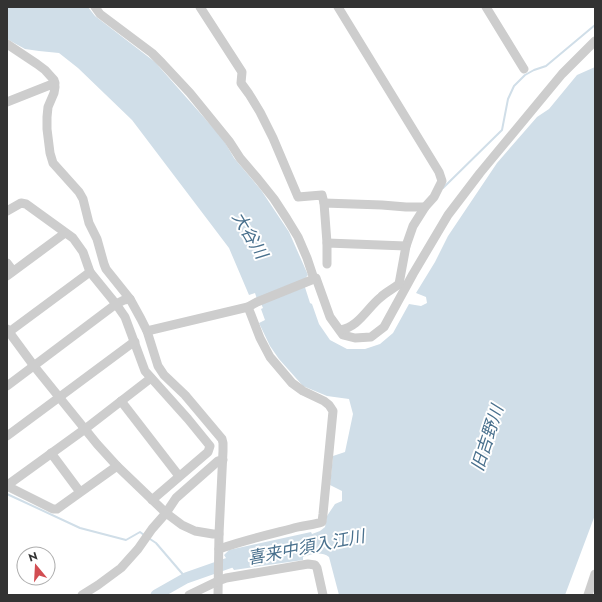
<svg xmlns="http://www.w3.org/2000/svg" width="602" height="602" font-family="Jost,'Noto Sans JP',sans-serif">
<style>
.water{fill:#d0dee8}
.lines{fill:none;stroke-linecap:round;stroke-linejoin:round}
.stream{stroke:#d0dee8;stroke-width:2}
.river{stroke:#d0dee8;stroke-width:11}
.minor{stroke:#cdcdcd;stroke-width:9}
.labels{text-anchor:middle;stroke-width:4;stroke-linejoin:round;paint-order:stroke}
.water-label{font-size:17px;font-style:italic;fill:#49708d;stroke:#fff}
</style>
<rect width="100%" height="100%" fill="#fff"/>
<path class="water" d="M7,7H88L95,16L155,62L223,139L234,158L261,190L289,232L308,275L303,281L310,303L312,304L319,324L330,340L347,349H365L380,344L393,333L409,304L421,306L427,303L426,297L416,293L435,262L448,236L497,163L537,117L549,109L577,75L595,67V515L565,595H339L329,557C321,551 312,554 303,557V560L234,570L224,555L229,550L311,532L312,534L320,531L325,527L327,516L335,504L342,501V491L330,485L333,456L345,452L353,414L349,399L327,396L303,386L279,359L270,346L259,323L265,320L261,309L263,308L259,299H257L255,293L249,295L229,248L132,120L78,68L59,53L39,51L25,49L7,39Z"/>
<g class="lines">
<g class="stream">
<path d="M443,188L502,130L508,99L514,86L525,75L534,70L546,66L595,25"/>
<path d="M7,494L80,528L126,540L140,532L144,535"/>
<path d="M150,539L156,543L186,578"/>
</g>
<path class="river" d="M156,595L186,578L243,558"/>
<g class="minor">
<path d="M95,7L100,14L152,53L162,63L190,93L229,141L240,158L258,179L274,199L287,219L298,237L307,258L314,279L316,278L330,317L343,335L355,338L371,337L384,327L413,274L448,215L480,173L562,74L595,41"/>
<path d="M200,7L242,72L241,83L249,94L260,112L273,138L298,197L322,195L324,203"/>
<path d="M338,7L439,172L442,181L434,197L425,207L413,226L406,246L399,284C393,289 386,292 381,297C367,308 359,327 340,330"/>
<path d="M486,7L524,69"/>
<path d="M7,44L37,64L45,70L54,80L55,87L54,93L48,107L47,117V129L50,153L53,163L79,192L83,199L89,223L97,239L104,264L106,269L130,299L141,319L147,331L158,366L164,375L185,395L222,439L223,443V451L219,534L218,595"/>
<path d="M7,102L55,83"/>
<path d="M7,211L21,203L26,204L73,238L83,252L90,272L116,304L125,317L145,371L188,419L210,446L208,452L152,500"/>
<path d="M327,243L324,203L382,205L406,207H425"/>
<path d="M7,263L13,271"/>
<path d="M327,264V243L406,246"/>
<path d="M7,276L65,233"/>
<path d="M7,329L9,332L90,272"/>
<path d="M147,331L248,307L257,302L314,279"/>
<path d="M7,333L9,332L34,366L59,397L97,444L117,466L166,513L182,525L195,531L213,534H219"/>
<path d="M7,386L116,304L124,300L130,299"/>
<path d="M121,401L179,476"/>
<path d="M7,436L131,344L135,342"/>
<path d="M51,453L80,492"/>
<path d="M7,486L53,509H57L117,466"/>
<path d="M8,487L9,484L85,429L151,378"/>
<path d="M219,549C244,540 271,534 298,527C306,525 314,525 322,522L323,514L333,411L329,405L324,401L303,391L292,383L270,357L260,338L248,307"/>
<path d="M82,595L98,585L121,568L138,549L152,529L166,513L176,498L218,461L223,460"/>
<path d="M189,595L218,581L226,578L308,564L315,565L317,568L323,595"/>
<path d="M588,595L595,574"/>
</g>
</g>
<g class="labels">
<g class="water-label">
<text transform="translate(250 235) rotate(59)" y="6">大谷川</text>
<text transform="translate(487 438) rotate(-72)" y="6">旧吉野川</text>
<text transform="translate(306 547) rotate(-11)" y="6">喜来中須入江川</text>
</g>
</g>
<rect width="602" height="602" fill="none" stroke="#333333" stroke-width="16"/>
<g transform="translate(36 566) rotate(342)"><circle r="19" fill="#ffffff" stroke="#adadad"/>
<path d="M0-3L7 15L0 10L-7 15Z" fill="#d24d52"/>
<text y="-6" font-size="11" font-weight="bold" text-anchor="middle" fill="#333333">N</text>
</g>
</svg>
